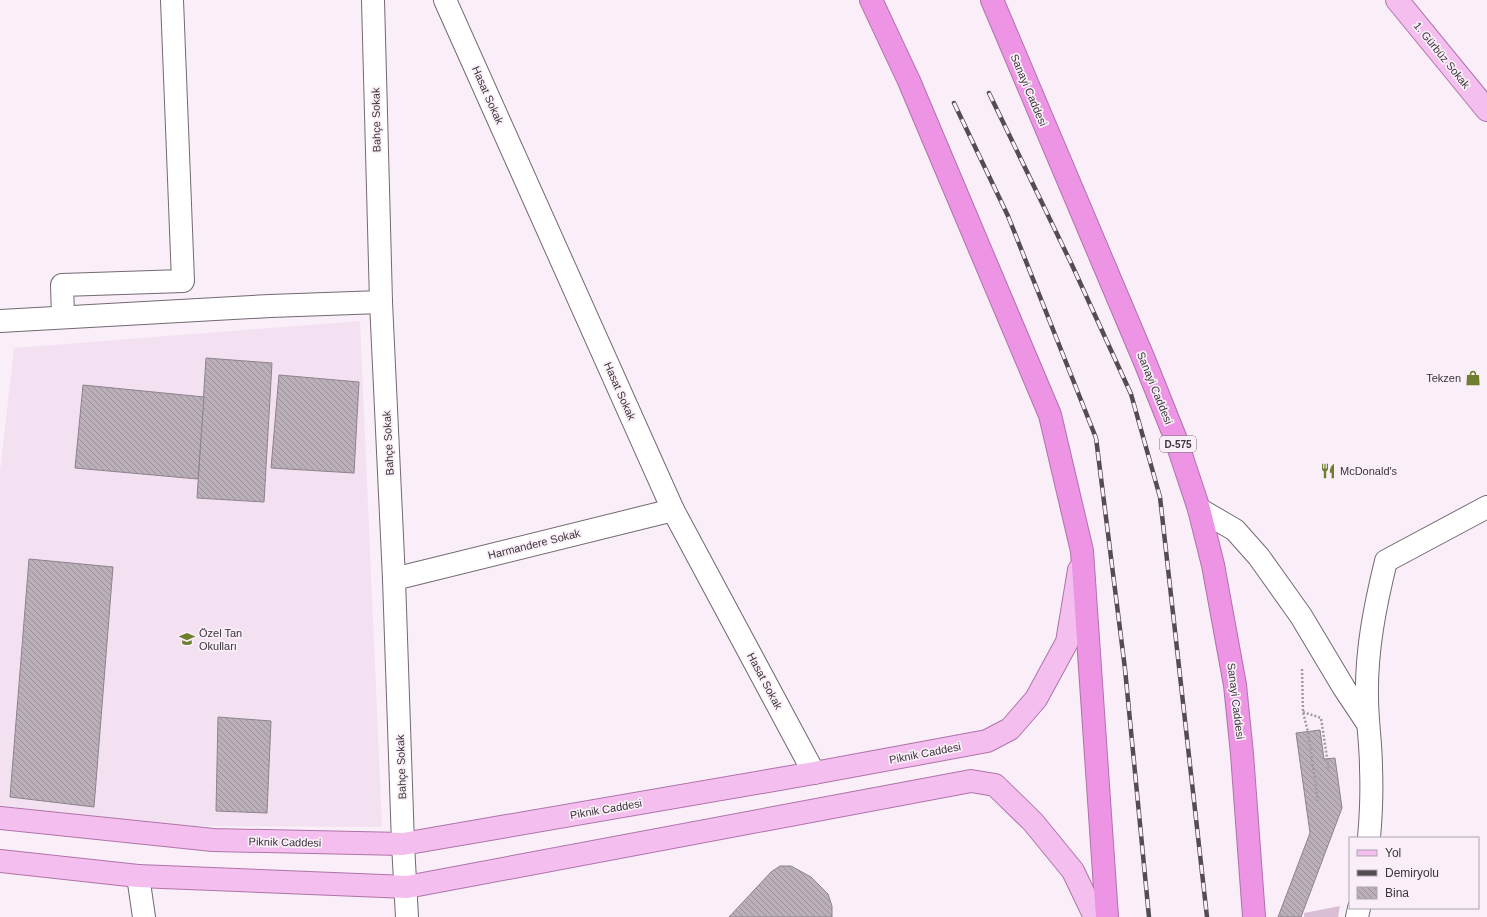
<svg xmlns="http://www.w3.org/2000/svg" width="1487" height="917" font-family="Helvetica,sans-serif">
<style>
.built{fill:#f3e1f1}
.grass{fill:#d9bfd6}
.building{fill:url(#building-back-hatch);stroke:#8d838c}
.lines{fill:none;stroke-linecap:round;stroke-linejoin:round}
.minor-casing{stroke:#736972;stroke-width:24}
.major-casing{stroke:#af73a9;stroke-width:24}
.highway-casing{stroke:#af73a9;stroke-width:24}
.path{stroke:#a199a0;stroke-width:2.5;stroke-dasharray:2 2;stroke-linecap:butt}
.minor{stroke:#fff;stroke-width:22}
.major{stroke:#f4bfef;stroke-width:22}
.highway{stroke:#ed94e5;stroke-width:22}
.rail-casing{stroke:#534d52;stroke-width:4.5}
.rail{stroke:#faeff9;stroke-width:3;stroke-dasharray:9;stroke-linecap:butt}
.labels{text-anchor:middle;stroke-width:3.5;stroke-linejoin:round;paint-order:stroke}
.shield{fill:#faeff9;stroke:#746e73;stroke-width:1}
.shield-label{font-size:10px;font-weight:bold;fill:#3b363a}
.street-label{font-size:11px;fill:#3b363a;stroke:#faeff9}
.poi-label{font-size:11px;fill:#3b363a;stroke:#faeff9;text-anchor:start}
</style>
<defs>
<pattern id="building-back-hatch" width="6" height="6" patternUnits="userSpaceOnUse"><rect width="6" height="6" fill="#bbb0ba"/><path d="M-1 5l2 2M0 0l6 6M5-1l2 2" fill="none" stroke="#999098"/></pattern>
</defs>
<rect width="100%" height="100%" fill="#faeff9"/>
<path class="built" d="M360,321L382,827L193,826L0,806V471L14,348Z"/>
<path class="grass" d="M1340,906L1338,917H1304V913Z"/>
<g class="building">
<path d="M206,358L272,363L264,502L197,498Z"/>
<path d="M279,375L359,382L354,473L271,468Z"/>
<path d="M83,385L204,397L198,479L75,468Z"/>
<path d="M29,559L113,567L94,807L10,797Z"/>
<path d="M218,717L271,721L267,813L216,811Z"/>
<path d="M1320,730L1324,759L1335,758L1342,808L1301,917H1278L1310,833L1296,733Z"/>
<path d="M780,866H791L811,877L828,894L832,906V917H729L771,872Z"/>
</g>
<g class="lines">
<g class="minor-casing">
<g id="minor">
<path d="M373,0L381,302L394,579L403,844L407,917"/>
<path d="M445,0L673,510L814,773"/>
<path d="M63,317L62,285L183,281L172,0"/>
<path d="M0,321L270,306L381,302"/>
<path d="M1199,509L1235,530L1259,557L1301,616L1344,688L1368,724"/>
<path d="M394,579L673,510"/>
<path d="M1369,838C1371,815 1372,791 1371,768C1371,744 1367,721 1367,697C1366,651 1375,606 1386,561L1487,507"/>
<path d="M138,876L144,917"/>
<path d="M1357,917L1359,908"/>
</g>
</g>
<g class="major-casing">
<g id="major">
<path d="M1397,0L1487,110"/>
<path d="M0,818L213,840L403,844L814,773L987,741L1010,729L1036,699L1067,642L1079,570"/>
<path d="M0,861L138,876L407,887L971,781L995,785L1033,822L1073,871L1095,917"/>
</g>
</g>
<g class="highway-casing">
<g id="highway">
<path d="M871,0L909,81L1050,415L1082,551L1107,917"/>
<path d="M992,0L1145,362L1175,437L1199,509L1213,565L1235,685L1242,754L1254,917"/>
</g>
</g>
<g class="path">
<path d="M1302,669L1303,712L1308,732L1318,801"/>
<path d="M1303,712L1321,718L1329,771"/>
</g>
<use href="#minor" class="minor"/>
<use href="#major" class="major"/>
<use href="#highway" class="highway"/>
<g class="rail-casing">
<g id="rail">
<path d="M989,93L1072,265L1131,394L1160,497L1207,917"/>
<path d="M954,103L1008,216L1096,438L1125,669L1149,917"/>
</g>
</g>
<use href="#rail" class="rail"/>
</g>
<defs>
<g id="shop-bare" transform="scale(1.2)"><path d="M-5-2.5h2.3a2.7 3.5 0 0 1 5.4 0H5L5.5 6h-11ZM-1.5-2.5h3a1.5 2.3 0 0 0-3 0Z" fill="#6d7f2e" stroke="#faeff9" stroke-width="2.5" paint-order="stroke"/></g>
<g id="restaurant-bare" transform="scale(1.2)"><path d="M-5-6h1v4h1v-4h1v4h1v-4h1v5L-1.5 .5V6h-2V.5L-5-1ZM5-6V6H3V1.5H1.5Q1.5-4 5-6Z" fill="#6d7f2e" stroke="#faeff9" stroke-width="2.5" paint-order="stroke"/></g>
<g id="school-bare" transform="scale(1.2)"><path d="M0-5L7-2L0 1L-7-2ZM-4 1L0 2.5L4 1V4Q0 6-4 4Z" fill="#6d7f2e" stroke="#faeff9" stroke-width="2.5" paint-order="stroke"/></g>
</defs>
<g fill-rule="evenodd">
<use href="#shop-bare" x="1473" y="378"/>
<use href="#restaurant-bare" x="1328" y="471"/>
<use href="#school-bare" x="187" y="639"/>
</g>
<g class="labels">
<rect class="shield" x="1160" y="436" width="36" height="16" rx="3"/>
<g class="shield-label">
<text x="1178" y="448">D-575</text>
</g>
<g class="street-label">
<text transform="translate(1442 55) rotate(51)" y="4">1. Gürbüz Sokak</text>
<text transform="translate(1029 90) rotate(67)" y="4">Sanayi Caddesi</text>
<text transform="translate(488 95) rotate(66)" y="4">Hasat Sokak</text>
<text transform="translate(376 120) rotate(-91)" y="4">Bahçe Sokak</text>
<text transform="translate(1155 388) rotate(68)" y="4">Sanayi Caddesi</text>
<text transform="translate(620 391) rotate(66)" y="4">Hasat Sokak</text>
<text transform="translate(388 443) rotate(-93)" y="4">Bahçe Sokak</text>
<text transform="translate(534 544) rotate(-14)" y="4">Harmandere Sokak</text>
<text transform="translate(765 681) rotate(62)" y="4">Hasat Sokak</text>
<text transform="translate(1236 701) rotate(83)" y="4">Sanayi Caddesi</text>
<text transform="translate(925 753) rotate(-11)" y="4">Piknik Caddesi</text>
<text transform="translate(401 767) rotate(-92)" y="4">Bahçe Sokak</text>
<text transform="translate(606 809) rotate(-10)" y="4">Piknik Caddesi</text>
<text transform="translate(285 842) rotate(1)" y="4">Piknik Caddesi</text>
</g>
<g class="poi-label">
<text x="1461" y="382" text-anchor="end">Tekzen</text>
<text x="1340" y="475">McDonald's</text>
<text x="199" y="637">Özel Tan<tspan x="199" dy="13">Okulları</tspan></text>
</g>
</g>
<rect x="1349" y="837" width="130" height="72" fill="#faeff9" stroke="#aea5ad"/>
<rect x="1357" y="850" width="20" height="6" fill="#f4bfef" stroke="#aea5ad"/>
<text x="1385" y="857" font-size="12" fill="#3b363a">Yol</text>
<rect x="1357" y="870" width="20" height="6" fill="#534d52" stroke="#aea5ad"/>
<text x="1385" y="877" font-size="12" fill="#3b363a">Demiryolu</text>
<rect x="1357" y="887" width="20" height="12" fill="url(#building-back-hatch)" stroke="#aea5ad"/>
<text x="1385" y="897" font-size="12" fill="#3b363a">Bina</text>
</svg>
